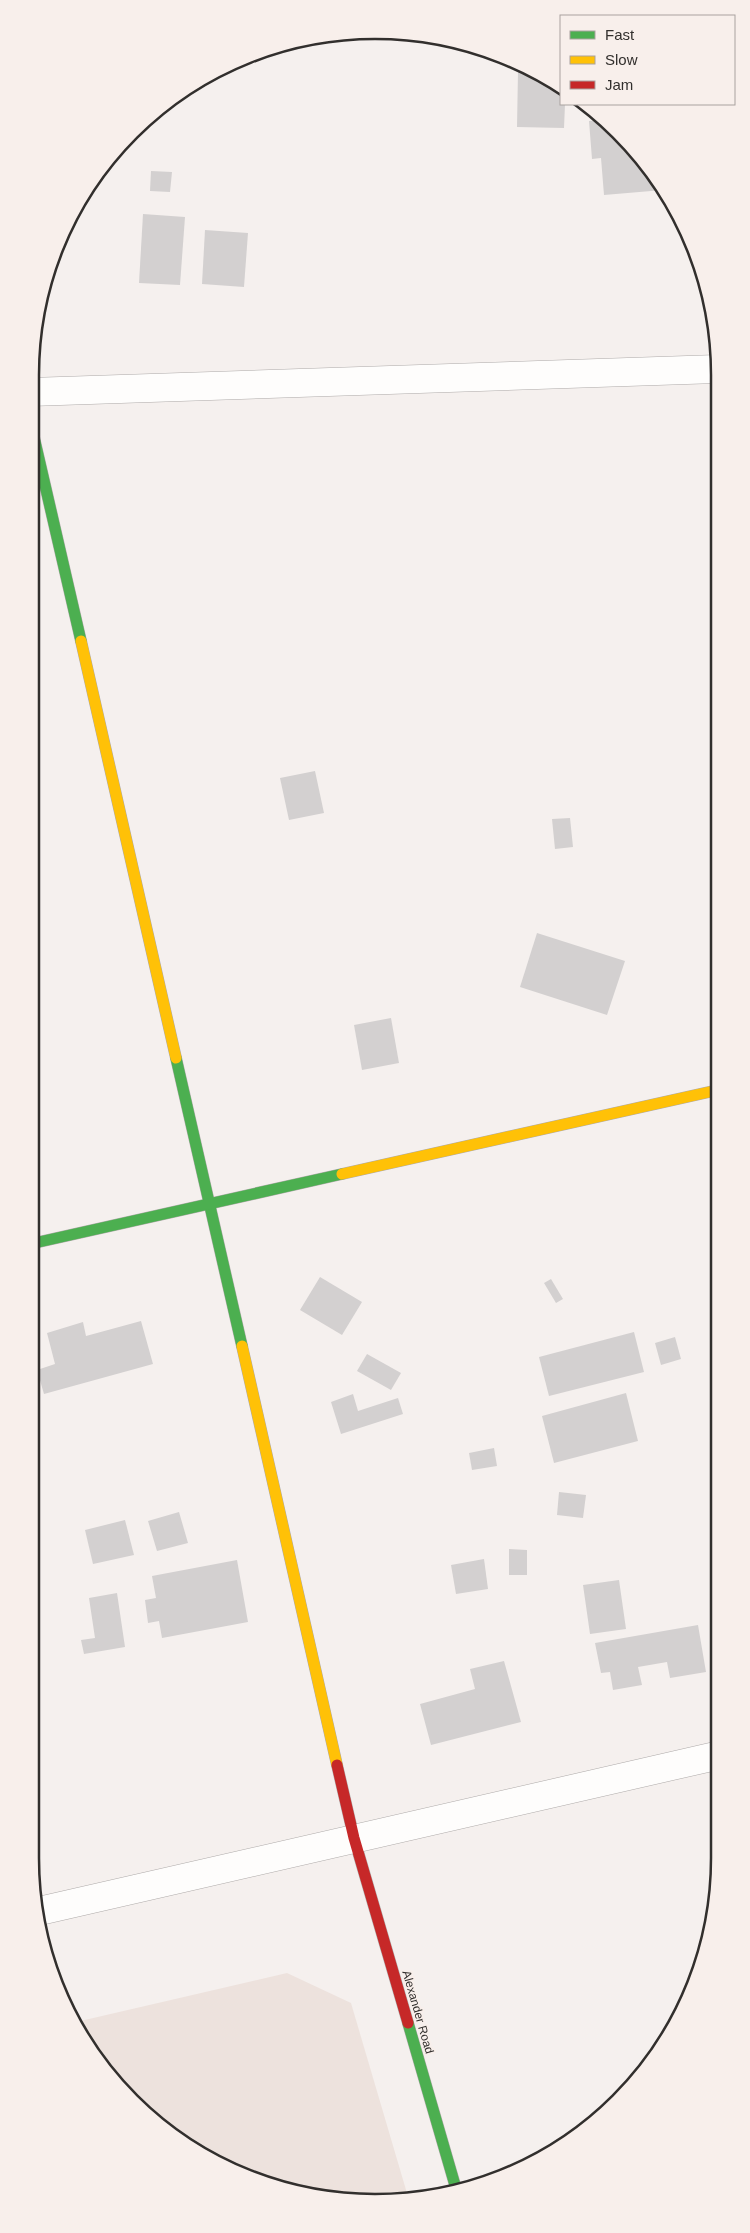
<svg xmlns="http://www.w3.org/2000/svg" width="750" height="2233" font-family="Helvetica,sans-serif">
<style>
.built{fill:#ede2dd}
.building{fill:#d3d0d0}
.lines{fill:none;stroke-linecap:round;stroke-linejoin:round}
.street-casing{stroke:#aeaaa9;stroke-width:29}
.fast-casing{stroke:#aeaaa9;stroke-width:12}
.slow-casing{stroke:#aeaaa9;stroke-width:12}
.jam-casing{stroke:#aeaaa9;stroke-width:12}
.street{stroke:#fefdfc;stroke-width:28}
.fast{stroke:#4caf50;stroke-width:11}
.slow{stroke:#ffc107;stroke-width:11}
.jam{stroke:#c62828;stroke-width:11}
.labels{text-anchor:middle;stroke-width:4;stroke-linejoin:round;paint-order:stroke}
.street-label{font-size:12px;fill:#322f2d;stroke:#f8efeb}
.rim{fill:none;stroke:#322f2d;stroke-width:2.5}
</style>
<rect width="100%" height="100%" fill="#f5f0ee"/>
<path class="built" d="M287,1973L351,2003L409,2200L398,2202L330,2200L222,2167L165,2132L116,2086L76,2022Z"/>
<g class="building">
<path d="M518,71H533L547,76L561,88V104H565L564,128L517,127Z"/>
<path d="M600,120L634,147L663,190L604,195L601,158L592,159L589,121Z"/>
<path d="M151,171L172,172L170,192L150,191Z"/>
<path d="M143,214L185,217L180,285L139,283Z"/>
<path d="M205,230L248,233L244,287L202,284Z"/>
<path d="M315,771L324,813L289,820L280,778Z"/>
<path d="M570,818L573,847L555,849L552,819Z"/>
<path d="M537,933L625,961L607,1015L520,987Z"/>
<path d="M391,1018L399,1063L362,1070L354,1025Z"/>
<path d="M320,1277L362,1302L342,1335L300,1310Z"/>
<path d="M551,1279L563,1299L556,1303L544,1283Z"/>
<path d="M141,1321L153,1364L44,1394L37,1370L55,1364L47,1333L83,1322L86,1336Z"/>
<path d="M634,1332L644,1372L549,1396L539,1357Z"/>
<path d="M675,1337L681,1359L661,1365L655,1343Z"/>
<path d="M367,1354L401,1373L391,1390L357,1371Z"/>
<path d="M626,1393L638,1441L554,1463L542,1416Z"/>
<path d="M353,1394L358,1411L398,1398L403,1414L341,1434L331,1402Z"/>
<path d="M494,1448L497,1466L472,1470L469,1453Z"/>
<path d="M559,1492L586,1495L583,1518L557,1515Z"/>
<path d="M179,1512L188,1543L157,1551L148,1521Z"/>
<path d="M125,1520L134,1555L93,1564L85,1530Z"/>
<path d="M509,1549L527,1550V1575H509Z"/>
<path d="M484,1559L488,1589L456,1594L451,1565Z"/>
<path d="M237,1560L248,1622L162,1638L159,1621L148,1623L145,1600L156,1598L152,1576Z"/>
<path d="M619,1580L626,1629L590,1634L583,1585Z"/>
<path d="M117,1593L125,1647L84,1654L81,1640L95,1638L89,1598Z"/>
<path d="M698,1625L706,1672L670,1678L667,1662L638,1667L642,1685L613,1690L610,1672L601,1673L595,1643Z"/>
<path d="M504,1661L521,1722L431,1745L420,1704L475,1689L470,1669Z"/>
</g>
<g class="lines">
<g class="street-casing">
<g id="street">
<path d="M30,392L717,369"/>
<path d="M35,1912L720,1755"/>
</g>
</g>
<g class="fast-casing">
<g id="fast">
<path d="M30,420L81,641"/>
<path d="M176,1058L242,1346"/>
<path d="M30,1244L342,1174"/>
<path d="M408,2023L457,2192"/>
</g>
</g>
<g class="slow-casing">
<g id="slow">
<path d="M81,641L176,1058"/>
<path d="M342,1174L718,1090"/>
<path d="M242,1346L337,1765"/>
</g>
</g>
<g class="jam-casing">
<path id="jam" d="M337,1765L354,1838L408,2023"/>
</g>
<use href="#street" class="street"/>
<use href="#fast" class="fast"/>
<use href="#slow" class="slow"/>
<use href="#jam" class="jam"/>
</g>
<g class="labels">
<g class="street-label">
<text transform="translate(418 2012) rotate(74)" y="4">Alexander Road</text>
</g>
</g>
<path d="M0 0H750V2233H0ZM375 39H375A336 336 0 0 1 711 375V1858A336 336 0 0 1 375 2194H375A336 336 0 0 1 39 1858V375A336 336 0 0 1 375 39Z" fill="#f8efeb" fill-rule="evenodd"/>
<path class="rim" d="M375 39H375A336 336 0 0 1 711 375V1858A336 336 0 0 1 375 2194H375A336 336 0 0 1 39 1858V375A336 336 0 0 1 375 39Z"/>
<rect x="560" y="15" width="175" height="90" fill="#f8efeb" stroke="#a9a29f"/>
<rect x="570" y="31" width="25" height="8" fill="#4caf50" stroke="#a9a29f"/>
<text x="605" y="40" font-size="15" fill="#322f2d">Fast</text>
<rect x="570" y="56" width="25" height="8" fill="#ffc107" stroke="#a9a29f"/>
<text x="605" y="65" font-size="15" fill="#322f2d">Slow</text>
<rect x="570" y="81" width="25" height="8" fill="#c62828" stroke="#a9a29f"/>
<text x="605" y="90" font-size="15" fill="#322f2d">Jam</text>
</svg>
